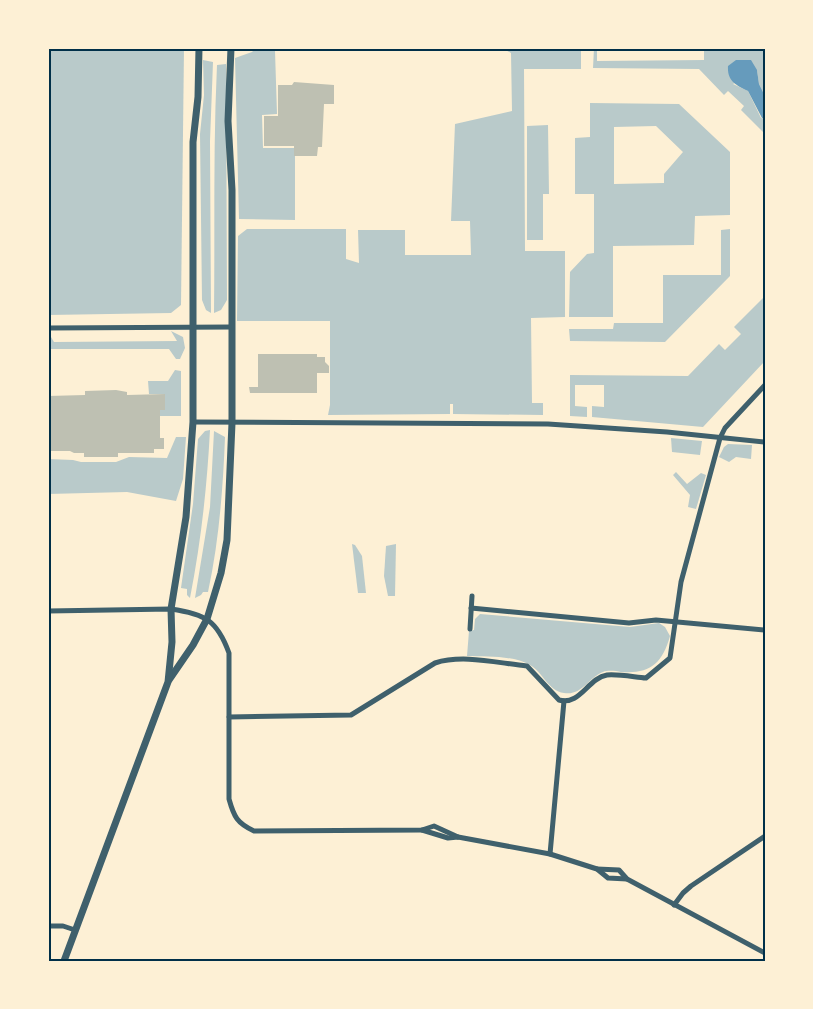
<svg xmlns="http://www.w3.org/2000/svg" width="813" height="1009" font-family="Helvetica,sans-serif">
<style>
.green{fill:#b9caca;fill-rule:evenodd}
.water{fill:#669bbc}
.building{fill:#bec0b2}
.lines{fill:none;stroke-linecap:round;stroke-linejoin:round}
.minor{stroke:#3f606c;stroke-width:5}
.tertiary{stroke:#3f606c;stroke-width:7}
.neatline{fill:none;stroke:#003049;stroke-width:2}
</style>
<rect width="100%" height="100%" fill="#fdf0d5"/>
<g class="green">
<path d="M48,48H184L181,305L171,313L48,315Z"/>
<path d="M256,48H282L275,51L277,114L262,115L263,148H295V220L239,219L235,58L252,52Z"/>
<path d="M502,48H581V69H524L525,251H565V317L531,318L532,403H543V415L453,414V404H450V414L328,415L330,405V321H237L238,236L247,229H346V259L359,263L358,230H405V255H471L470,221H451L455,124L512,111L511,53Z"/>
<path d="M594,48H597V61L704,60V48H765V96L759,84L757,70L733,84L748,91L761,118L765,119V134L741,110L744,106L728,91L724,95L699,69L593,68Z"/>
<path d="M203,60L213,62L210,141L211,313L206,310L202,300L200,134L204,95Z"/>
<path d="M226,64L227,300L221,310L214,313C215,230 213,148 217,65Z"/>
<path d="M590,103L679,104L730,152V215L695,216L694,245L613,246V317H569L570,272L587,254L594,253V194H575V138L590,137ZM656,126L683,152L664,174V183L614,184V127Z"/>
<path d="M548,125L549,194H543V240H527V126Z"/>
<path d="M730,229V276L665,342L570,341L569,329H613L614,323H663V275H721V230Z"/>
<path d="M765,296V361L703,427L592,417V406L604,407V385H575V406L587,407V417L570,416V375L688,376L719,344L725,350L741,334L734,327Z"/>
<path d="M171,331L183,337L185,348L180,359H176L169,349H48V332L54,342L177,341Z"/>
<path d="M175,370L181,371V416H160V410H164L165,394H149L148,381H168Z"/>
<path d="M210,430C207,487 201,542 190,598L187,595V589L181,588L193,504L198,439L205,431Z"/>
<path d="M214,431L225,437C223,489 219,541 208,592H203L201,595L195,598L210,507Z"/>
<path d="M176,437H186L183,479L176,501L127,492L48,494V459L73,460L81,462H116L129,457L167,458Z"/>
<path d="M671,438L702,441L700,455L672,452Z"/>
<path d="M728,444L752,445L751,459L736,457L729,462L719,457L724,447Z"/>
<path d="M676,472L687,484L701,473L706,475L696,509L688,507L690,495L673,475Z"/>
<path d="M352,544L355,545L362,556L366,593H358Z"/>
<path d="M396,544L395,596H388L384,576L386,546Z"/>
<path d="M480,614L630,627L659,623L665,627L670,636C662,664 650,674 621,672C616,671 608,670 603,672C589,677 582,696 564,693C548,691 543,672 530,665C513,655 486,657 467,656L469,631L474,630L475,619Z"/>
</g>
<path class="water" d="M736,60H751L757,70L759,84L765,96V119L762,118L748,91C736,85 727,81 728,66Z"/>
<g class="building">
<path d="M294,82L334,85V104H324L322,147H318L317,156H294V146H264V116H278V85H292Z"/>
<path d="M258,354H317V357H325V362L329,366V373H317V393H250L249,387H258Z"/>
<path d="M116,390L127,392V395L165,394V410H160V438H164V449H154V453H118V457H84V453H74L70,451H48V396L85,395V391Z"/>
</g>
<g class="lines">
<g class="minor">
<path d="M48,328L232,327"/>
<path d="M193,422L548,424L667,432L765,442"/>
<path d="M471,608L629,623L656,620L765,630"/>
<path d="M48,611L171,609C205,614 217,620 229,653V799C234,817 237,823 254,831L422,830L434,826L458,837"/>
<path d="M470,629L472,596"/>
<path d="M229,717L351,715L435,663C463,654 497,663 527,666L559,700C580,706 588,678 607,675C619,674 634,677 646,678L670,658L681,582L720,438L725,428L765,385"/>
<path d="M422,830L448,838L458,837L550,854L597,869L608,878L627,879"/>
<path d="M550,854L564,701"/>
<path d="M597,869L619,870L627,879L765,953"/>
<path d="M674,905L683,893L691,886L765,836"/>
<path d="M48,926H63L75,930"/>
</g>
<g class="tertiary">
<path d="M169,680L193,645L207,619L221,573L227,540L232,423V190L228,121L231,48"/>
<path d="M64,961L168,682L172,642L171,609L186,517L193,422V142L198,97L199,48"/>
</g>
</g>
<rect width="813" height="1009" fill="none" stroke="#fdf0d5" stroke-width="99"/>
<rect x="50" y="50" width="714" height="910" class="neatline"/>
</svg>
